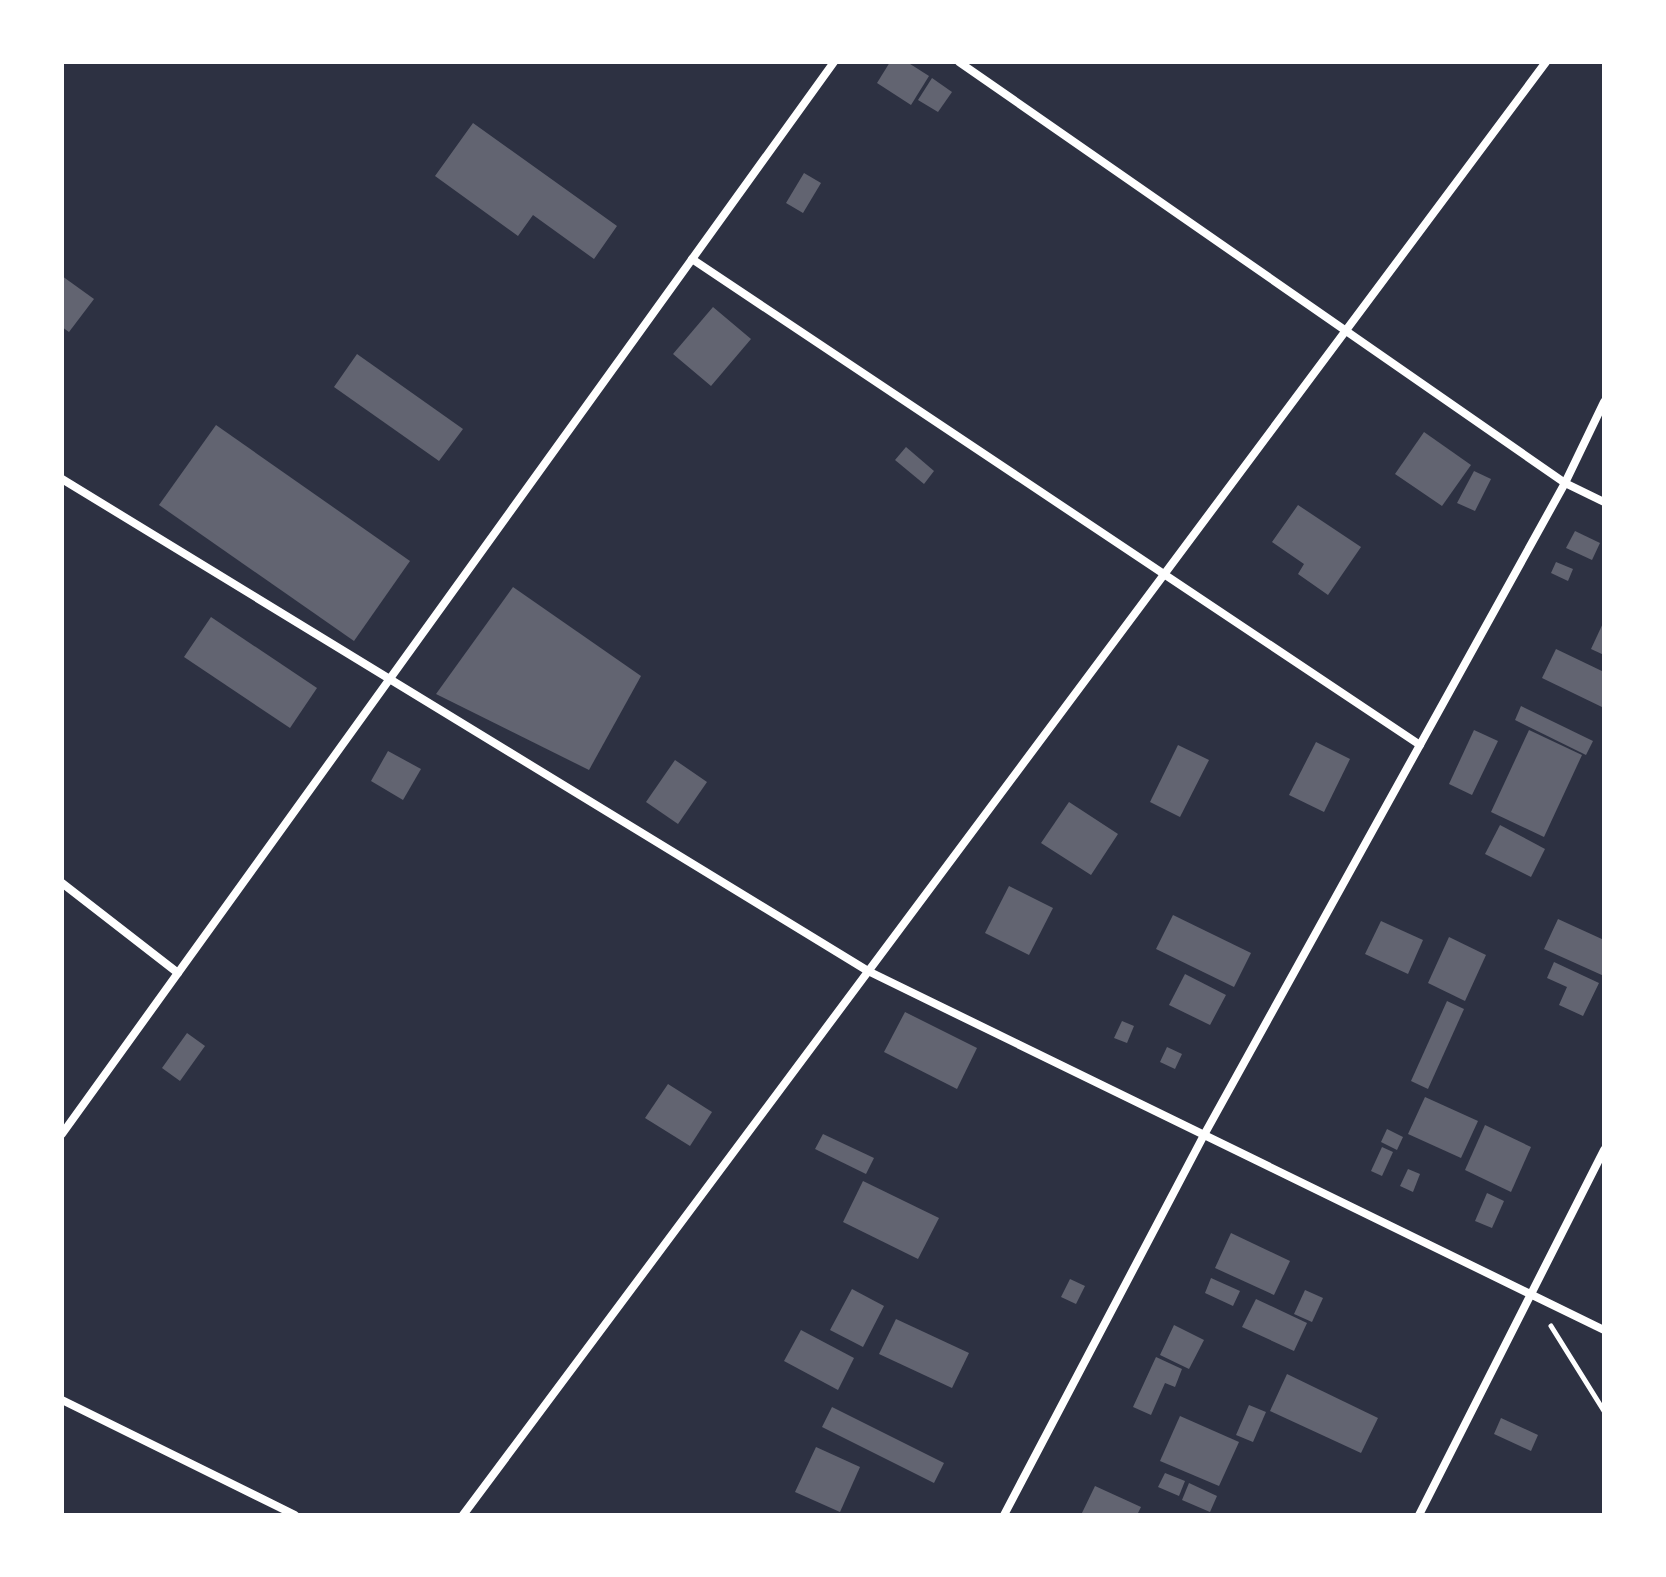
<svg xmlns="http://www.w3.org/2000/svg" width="1666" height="1577" font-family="Mulish,sans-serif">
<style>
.building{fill:#626471}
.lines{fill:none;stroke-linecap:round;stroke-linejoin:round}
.path{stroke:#fff;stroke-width:5}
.minor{stroke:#fff;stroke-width:8}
</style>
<rect width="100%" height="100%" fill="#2d3142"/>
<g class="building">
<path d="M890,62H907L929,76L911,105L877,83Z"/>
<path d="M932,78L952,92L938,112L918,100Z"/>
<path d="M473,123L617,226L594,259L533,215L518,236L435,176Z"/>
<path d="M804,173L821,183L803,213L786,203Z"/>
<path d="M62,276L94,299L69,332L62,327Z"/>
<path d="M713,307L751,339L711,386L673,354Z"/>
<path d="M357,354L463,429L439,461L334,387Z"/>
<path d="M216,425L410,561L354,641L159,505Z"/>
<path d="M1424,432L1471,465L1442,506L1395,474Z"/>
<path d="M906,447L934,471L924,484L895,460Z"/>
<path d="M1474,471L1491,479L1475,511L1457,503Z"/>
<path d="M1298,505L1361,547L1328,595L1298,574L1304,564L1272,542Z"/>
<path d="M1575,531L1600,543L1592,560L1566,548Z"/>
<path d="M1556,562L1573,569L1568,581L1551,573Z"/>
<path d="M513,587L641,676L589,770L436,694Z"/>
<path d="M211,617L317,688L290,728L184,657Z"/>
<path d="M1604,621V655L1591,649Z"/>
<path d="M1556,649L1604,672V708L1542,678Z"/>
<path d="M1521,706L1593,741L1586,755L1515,720Z"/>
<path d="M1474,730L1498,741L1472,795L1449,784Z"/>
<path d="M1529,730L1582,755L1544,837L1491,812Z"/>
<path d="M1316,742L1350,759L1324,812L1289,795Z"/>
<path d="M1178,745L1209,760L1180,817L1150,802Z"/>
<path d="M388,751L421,769L403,800L371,781Z"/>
<path d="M675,760L707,782L678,824L646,802Z"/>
<path d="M1069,802L1118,834L1091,875L1041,843Z"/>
<path d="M1500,825L1545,849L1531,877L1485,854Z"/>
<path d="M1009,886L1053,908L1029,955L985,933Z"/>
<path d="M1173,915L1251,953L1234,987L1156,949Z"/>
<path d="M1558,919L1604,940V976L1544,949Z"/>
<path d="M1381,921L1423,940L1408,974L1365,954Z"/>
<path d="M1449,937L1486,955L1465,1001L1428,983Z"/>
<path d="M1554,962L1599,983L1583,1016L1559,1005L1567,987L1547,978Z"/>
<path d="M1185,974L1226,995L1210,1025L1169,1005Z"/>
<path d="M1447,1001L1464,1009L1428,1089L1411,1081Z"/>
<path d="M905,1012L977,1048L957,1089L884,1052Z"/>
<path d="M1122,1021L1134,1026L1127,1043L1114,1038Z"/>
<path d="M187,1033L205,1046L180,1081L162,1068Z"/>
<path d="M1167,1047L1182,1054L1175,1069L1160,1062Z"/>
<path d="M668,1084L712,1112L690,1146L645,1118Z"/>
<path d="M1425,1097L1478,1121L1461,1158L1408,1134Z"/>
<path d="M1485,1125L1531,1147L1511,1192L1465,1170Z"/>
<path d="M1387,1129L1403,1137L1397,1150L1381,1142Z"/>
<path d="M823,1134L874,1158L866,1174L815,1149Z"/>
<path d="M1382,1147L1393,1152L1382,1176L1371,1171Z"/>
<path d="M1408,1169L1420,1174L1413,1192L1400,1186Z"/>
<path d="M863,1181L939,1218L918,1259L843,1222Z"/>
<path d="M1487,1193L1504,1201L1492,1228L1475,1221Z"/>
<path d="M1231,1233L1290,1261L1274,1295L1215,1268Z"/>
<path d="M1211,1278L1240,1291L1233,1306L1205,1293Z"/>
<path d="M1070,1279L1085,1286L1076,1304L1061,1297Z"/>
<path d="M852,1289L884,1306L863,1347L830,1330Z"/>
<path d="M1305,1290L1323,1298L1312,1322L1294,1314Z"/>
<path d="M1256,1299L1307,1323L1294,1351L1242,1327Z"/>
<path d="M896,1319L969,1353L952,1388L879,1354Z"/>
<path d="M1174,1325L1204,1340L1189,1369L1160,1355Z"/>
<path d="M801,1330L854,1358L838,1390L784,1361Z"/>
<path d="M1156,1357L1182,1369L1175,1387L1165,1383L1151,1415L1133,1407Z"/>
<path d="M1287,1374L1378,1418L1361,1453L1270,1411Z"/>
<path d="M1249,1405L1266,1412L1253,1442L1236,1435Z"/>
<path d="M832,1407L944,1463L934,1483L822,1427Z"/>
<path d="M1180,1416L1239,1442L1219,1486L1160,1461Z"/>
<path d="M1501,1418L1538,1435L1531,1451L1494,1434Z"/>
<path d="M816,1447L860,1467L840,1512L795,1492Z"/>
<path d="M1165,1473L1185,1481L1179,1496L1158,1487Z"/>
<path d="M1189,1483L1217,1496L1210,1512L1182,1500Z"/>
<path d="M1095,1486L1141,1507L1137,1515H1081Z"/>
</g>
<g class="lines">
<path class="path" d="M1551,1326L1604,1411"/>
<g class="minor">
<path d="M959,62L1565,483L1604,502"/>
<path d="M692,259L1420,745"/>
<path d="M62,479L868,971L1604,1330"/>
<path d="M62,883L178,973"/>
<path d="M62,1134L834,62"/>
<path d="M62,1400L295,1515"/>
<path d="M463,1515L1546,62"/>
<path d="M1004,1515L1204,1135L1565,483L1604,402"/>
<path d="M1419,1515L1604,1150"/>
</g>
</g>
<rect width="1666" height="1577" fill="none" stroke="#ffffff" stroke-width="128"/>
</svg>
